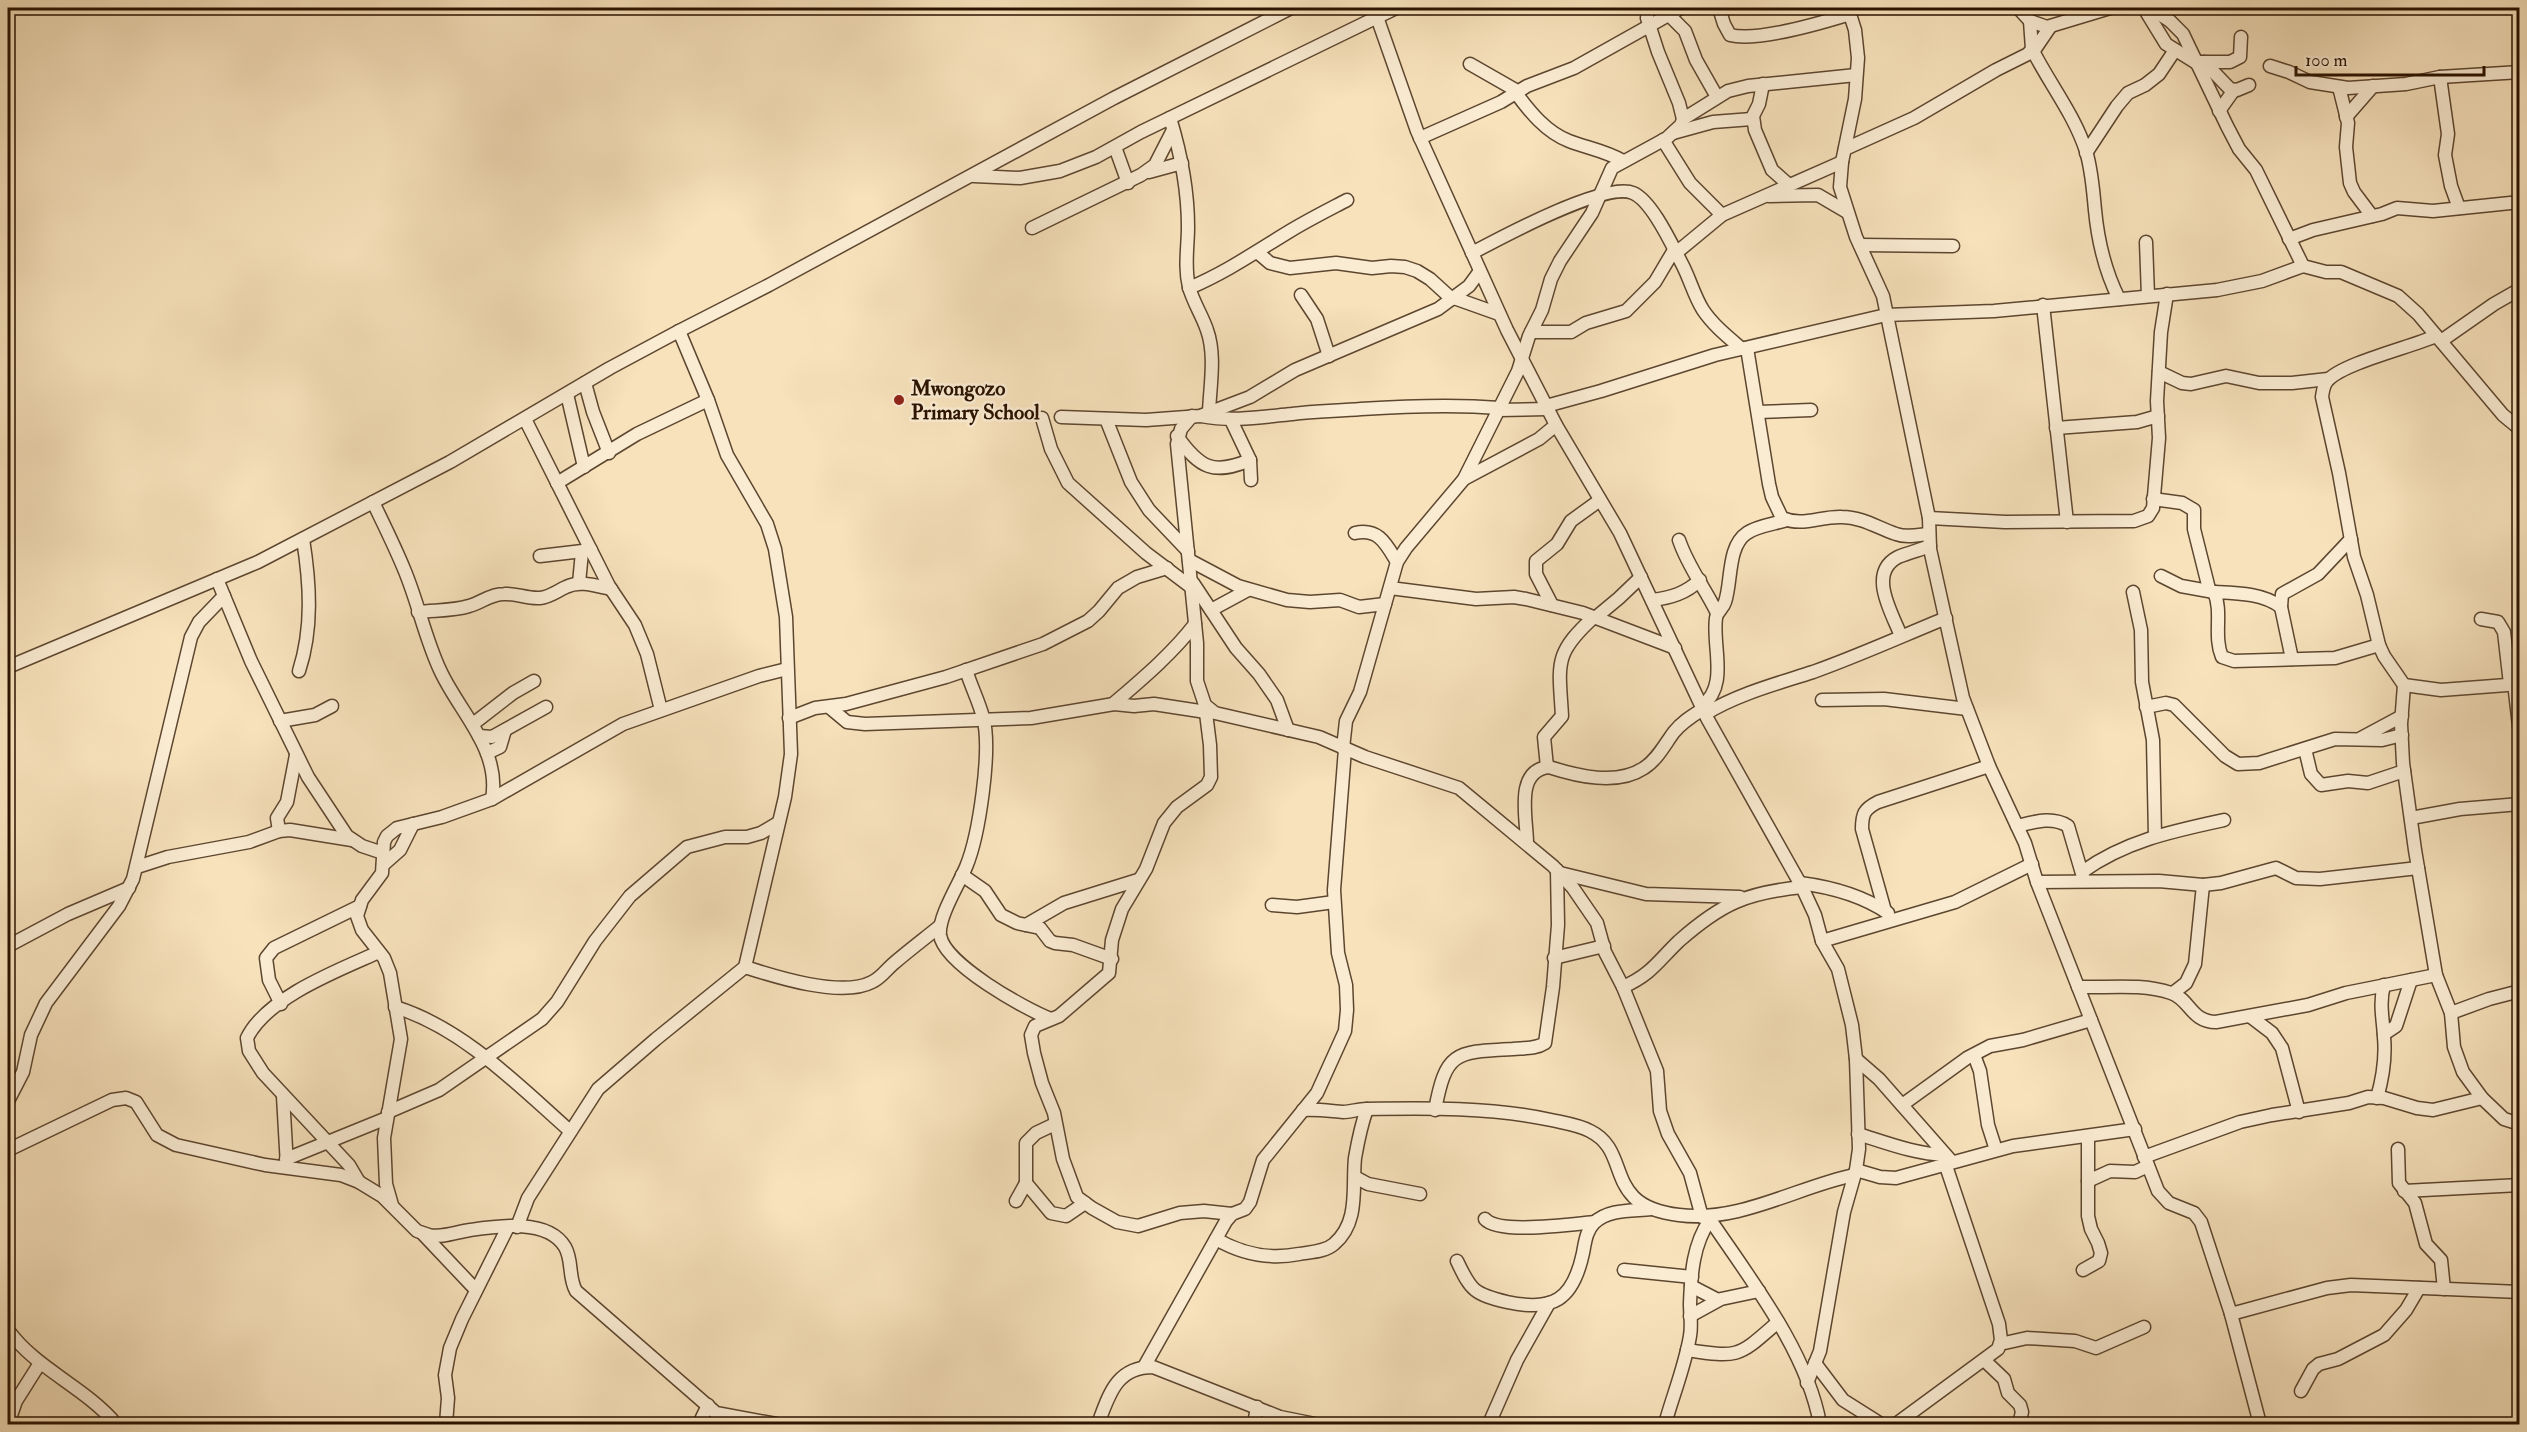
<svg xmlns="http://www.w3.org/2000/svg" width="2527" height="1432" font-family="'IM FELL Double Pica',serif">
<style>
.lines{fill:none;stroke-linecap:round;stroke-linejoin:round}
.minor-casing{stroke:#5d462f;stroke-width:15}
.minor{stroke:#faecd3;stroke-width:12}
.poi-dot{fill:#8f2418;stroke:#faecd3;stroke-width:2}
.labels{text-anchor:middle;stroke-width:5;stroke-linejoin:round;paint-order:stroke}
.poi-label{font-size:21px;font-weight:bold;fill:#2a1200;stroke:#faecd3;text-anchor:start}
</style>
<rect width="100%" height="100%" fill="#f7e2bc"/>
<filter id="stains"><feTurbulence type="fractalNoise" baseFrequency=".00333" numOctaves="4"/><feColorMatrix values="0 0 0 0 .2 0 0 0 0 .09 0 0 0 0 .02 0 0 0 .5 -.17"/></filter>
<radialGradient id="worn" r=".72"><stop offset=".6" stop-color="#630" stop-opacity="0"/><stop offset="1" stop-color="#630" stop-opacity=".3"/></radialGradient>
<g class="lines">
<g class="minor-casing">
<g id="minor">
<path d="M1719,8L1724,24L1730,35C1758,42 1821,23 1850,14"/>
<path d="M1848,8L1855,30L1858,58L1855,99L1842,162L1840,187L1856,237L1883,296L1929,518L1930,549L1963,698L1989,766L2025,843L2037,882L2158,1191L2169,1203L2194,1213L2201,1222L2231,1314L2260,1424"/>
<path d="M2018,8L2030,21L2047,27L2110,8"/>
<path d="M2144,8L2166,44L2198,64"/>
<path d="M2150,8L2170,21L2183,34L2227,126L2239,149L2256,170L2303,266L2326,272H2341L2398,296L2418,314L2503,415L2520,429"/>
<path d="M1669,15L1685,31L1696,60L1717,97"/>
<path d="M1377,17L1417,131L1507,330L1556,425L1620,533L1707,718L1802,887L1815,915L1822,941L1838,969L1852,1025L1856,1059L1859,1149L1856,1170L1844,1212L1820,1351L1807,1383"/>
<path d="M2032,49C2049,83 2074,114 2086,151C2092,171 2093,190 2095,210C2098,242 2105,271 2119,299"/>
<path d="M2033,52L2050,27"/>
<path d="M2197,62H2230L2240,57L2241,37"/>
<path d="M2204,62L2230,89L2237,90L2249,85"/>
<path d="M1470,64L1519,92"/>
<path d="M2270,66L2289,72L2310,82L2348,88L2406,84L2440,77L2520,72"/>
<path d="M2440,77L2448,134L2445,155L2451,186L2459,208"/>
<path d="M1763,84L1759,104L1753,116L1755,130L1772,170L1789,185"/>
<path d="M2339,87L2348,123L2346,147L2350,183L2354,192L2372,216"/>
<path d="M1516,93C1530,112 1546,132 1569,141C1587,148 1606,151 1623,161"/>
<path d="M2219,111L2234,90"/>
<path d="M2346,117L2373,86"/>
<path d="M1170,118C1181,154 1188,190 1188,227C1188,247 1184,267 1189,287C1193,302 1202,315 1207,330C1216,355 1210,386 1209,412"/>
<path d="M1683,119L1728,91L1748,86L1856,75"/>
<path d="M1673,133L1713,122L1752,119"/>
<path d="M1420,138L1501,102L1527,86L1574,68L1681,8"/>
<path d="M1663,140L1690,183L1722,215"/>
<path d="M1115,147L1128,183"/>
<path d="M1845,149L1914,118L1996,70L2028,54L2032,49L2030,21"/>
<path d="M2086,153L2117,106L2128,93L2145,85L2159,74L2175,50"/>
<path d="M1149,172L1182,163"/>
<path d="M974,176L1020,178L1060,171L1096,157L1141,132L1396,8"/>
<path d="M1769,196L1818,195L1847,212"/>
<path d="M1032,228L1141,175L1155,165L1173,130"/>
<path d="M2289,239L2313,230L2382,214L2397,208L2433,211L2520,202"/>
<path d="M2146,242L2148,296"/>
<path d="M1860,245L1953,246"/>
<path d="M1257,252L1270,263L1290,268L1336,263L1372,268L1391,266L1405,267L1417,271L1430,279L1452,299"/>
<path d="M1472,253C1500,238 1606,181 1633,193C1652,201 1672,245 1682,264C1690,279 1694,296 1703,310C1713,325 1728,337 1742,349"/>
<path d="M1676,253L1722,215L1842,162"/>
<path d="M1189,288C1225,273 1257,251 1290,231C1308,220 1328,210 1347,200"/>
<path d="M1301,295L1317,319L1329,356"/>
<path d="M1454,298L1499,314"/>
<path d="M2043,305L2067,522"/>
<path d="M1531,332H1571L1586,323L1626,311L1655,282L1674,250"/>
<path d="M2436,336C2411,347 2344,363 2328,380C2323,385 2323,391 2322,397L2339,473L2354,557L2367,595L2379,645L2384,656L2404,685L2401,724L2403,763L2415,850L2436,975L2451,1013L2454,1047L2463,1072L2482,1098L2504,1119L2520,1124"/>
<path d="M2441,341L2494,304L2515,292"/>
<path d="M1747,348L1769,484L1772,497L1782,518C1803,527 1820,516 1842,517C1862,517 1878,528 1896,534C1906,538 1918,535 1928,534"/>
<path d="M2159,372L2182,383L2191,384L2226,376L2259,383H2292L2328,379"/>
<path d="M585,383L593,412L609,453"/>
<path d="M567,394L584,467"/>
<path d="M1546,406L1601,391L1715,355L1886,315L1994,311L2217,290L2262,281L2303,266"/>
<path d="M1498,410L1547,409"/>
<path d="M1758,412L1811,410"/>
<path d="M1192,416L1181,429L1177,444L1197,643V681L1205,705L1215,713L1319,737L1365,757L1459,788L1553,866L1573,888L1597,923L1605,952L1623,987L1657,1071L1660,1111L1668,1134L1690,1173L1702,1217"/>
<path d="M1201,416C1233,422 1261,417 1292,414C1315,411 1338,411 1361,409C1407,406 1453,404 1499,408"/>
<path d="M1061,417L1146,420L1200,416L1250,397L1295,370L1438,309L1469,286L1480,271"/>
<path d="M1042,418L1051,449L1068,483L1146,553L1191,587"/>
<path d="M525,419L609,586L635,625L647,654L661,710"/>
<path d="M1106,419L1131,482L1149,510L1188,551"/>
<path d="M1231,420L1250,460L1251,480"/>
<path d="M2056,428L2137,422L2158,416"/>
<path d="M1177,436C1200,469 1214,475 1250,460"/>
<path d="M1464,479L1539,439L1556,425"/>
<path d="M557,483L637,434L708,400"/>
<path d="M2153,499L2182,503L2194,510V529L2209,589"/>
<path d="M373,502C384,525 395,547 404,569C418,602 425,638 440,670C459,712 501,749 492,799"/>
<path d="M1929,518L2005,522L2134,521L2148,516L2153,508L2159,438L2157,401L2161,332L2167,294"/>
<path d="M1355,533C1379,528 1386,544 1397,562"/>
<path d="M1679,540C1688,567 1705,588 1717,613"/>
<path d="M540,556L591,550"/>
<path d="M1189,560L1238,586L1287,600L1310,602L1340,600L1359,607L1385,604"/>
<path d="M2161,576L2181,586L2214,592C2223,612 2213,636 2222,657L2234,661L2335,658L2379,645"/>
<path d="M217,579L251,661L308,777L347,836L362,846L383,853"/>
<path d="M579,583L582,552"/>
<path d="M1193,583L1236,648L1259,674L1277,700L1288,730"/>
<path d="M1390,588L1476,599L1514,597L1526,599L1583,613L1675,648"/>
<path d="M2133,592L2141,630L2142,682L2153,740L2155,836"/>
<path d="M2214,592C2236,593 2263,593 2281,607"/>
<path d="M1652,600C1671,598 1686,593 1700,580"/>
<path d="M1552,605L1536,574V561L1557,544L1571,521L1600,500"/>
<path d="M1211,610L1248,590"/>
<path d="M418,612C435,610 453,611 469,606C481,603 490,594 504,594C516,593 527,599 540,598C550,597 557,591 566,587C580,580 596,586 611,589"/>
<path d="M1595,618L1619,598L1641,577"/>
<path d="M2481,619L2498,622L2504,632L2510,684"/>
<path d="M1901,636C1892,613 1867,573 1898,557C1908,553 1919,550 1930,546"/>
<path d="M2292,659L2281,607L2282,594L2318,574L2351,539"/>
<path d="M8,667L258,562L450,462L610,368L679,331L769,285L1114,98L1291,8"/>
<path d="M966,670C971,686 979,702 983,717C992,749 979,836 966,867C959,884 938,917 940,935C944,964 1025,1009 1051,1019"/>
<path d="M299,671C313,628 310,583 303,539"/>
<path d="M2514,683L2520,735"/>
<path d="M2404,685L2441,690L2520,684"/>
<path d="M1822,700L1884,699L1967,709"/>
<path d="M1113,704C1142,679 1171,655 1195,624"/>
<path d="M1205,705L1210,745L1211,777L1207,785L1177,807L1164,823L1146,869L1122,909L1112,940L1109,973L1059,1016L1035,1026L1031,1035L1034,1053L1042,1083L1054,1113L1063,1159L1077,1197L1092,1208L1117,1222L1138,1226L1180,1213L1204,1211L1232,1214"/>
<path d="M1702,706C1729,685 1712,647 1716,618C1717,611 1723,609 1725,602C1732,582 1727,546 1747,533C1757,526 1774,524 1787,520"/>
<path d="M829,707L847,722L865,724L1031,718L1114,704L1134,706L1154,704L1206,712"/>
<path d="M2146,707L2166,703L2174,705L2225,756L2238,764L2259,763L2335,739L2382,740L2402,735"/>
<path d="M1705,714C1738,694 1776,684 1813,672C1858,656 1902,636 1946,618"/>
<path d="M789,718L815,708L846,704L946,677L1043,644L1088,621L1099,611L1118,588L1137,577L1167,568"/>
<path d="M280,721L315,715L332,706"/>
<path d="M473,724L513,693L534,681"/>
<path d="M479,736L492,737L546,707"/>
<path d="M2361,738L2402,716"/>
<path d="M1343,748L1346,721L1360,692L1397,562L1406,548L1464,479L1518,371L1529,336L1542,310L1551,279L1560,261L1592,213L1612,168L1667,138L1681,125L1683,119L1679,103L1658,52L1647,18L1648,8"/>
<path d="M2305,749L2311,774L2321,785L2348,781L2368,783L2404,771"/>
<path d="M487,753L500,747L505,730"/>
<path d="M1547,767L1544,737L1562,716C1559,664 1553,654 1594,617"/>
<path d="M2411,818L2460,809L2520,804"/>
<path d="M2017,826C2034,822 2052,816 2068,826L2083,877"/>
<path d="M279,831L277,818L287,802L296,755"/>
<path d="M1527,843C1527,819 1514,770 1549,767C1577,776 1617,786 1644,768C1657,760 1665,744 1674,732C1682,722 1692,716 1703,709"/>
<path d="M383,865L400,850L413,824"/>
<path d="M137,867L168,857L249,842L279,831L290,830L352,840"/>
<path d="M2082,872C2125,841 2173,831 2224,820"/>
<path d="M1560,873L1646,894L1740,897"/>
<path d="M962,875L985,891L1001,915L1017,923L1040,928L1050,941L1055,943L1073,945L1112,959"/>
<path d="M2037,882L2159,881L2203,885L2221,883L2276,868L2296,878L2320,879L2418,868"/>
<path d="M1800,883C1831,887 1863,896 1888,913"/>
<path d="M1272,905L1297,907L1334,902"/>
<path d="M1885,911L1862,829C1862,814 1864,809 1878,802L1989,766"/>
<path d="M1026,925L1064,903L1138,880"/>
<path d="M1822,941L1955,902L2032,864"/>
<path d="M8,946L68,914L129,888"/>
<path d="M1554,958L1604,946"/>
<path d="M745,967C776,977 842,998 872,982C881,978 886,970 893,964C908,951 924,939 940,926"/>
<path d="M1623,987C1652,974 1658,961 1679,941C1722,903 1746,893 1802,887"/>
<path d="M2078,987C2108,988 2141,983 2171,993C2190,999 2191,1022 2216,1022L2308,1005L2346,993L2436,975"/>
<path d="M2173,993L2186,983L2195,964L2203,885"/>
<path d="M281,1004L269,980L266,958L274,948L360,906"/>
<path d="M395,1007C463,1028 518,1085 570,1131"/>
<path d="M2451,1013L2489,999L2520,991"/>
<path d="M2251,1017L2272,1033L2282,1048L2299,1112"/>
<path d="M2384,1034L2396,1026L2411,980"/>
<path d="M1974,1055L1980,1071L1988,1125L1996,1150"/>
<path d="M1856,1059L1879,1079L1952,1162"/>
<path d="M283,1096L287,1166"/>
<path d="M2377,1098C2383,1077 2386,1058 2384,1037C2383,1018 2379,1004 2384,985"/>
<path d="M8,1101L23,1072L31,1035L46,1003L119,906L133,879L191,637L199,622L224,596"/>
<path d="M1902,1105L1967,1058L1990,1046L2023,1040L2091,1020"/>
<path d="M1303,1110C1317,1109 1330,1111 1343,1112C1351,1112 1358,1109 1366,1109C1427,1108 1491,1107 1551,1120C1564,1123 1579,1125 1590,1131C1633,1152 1601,1206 1679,1215C1739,1223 1797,1187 1854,1175"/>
<path d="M1435,1110C1446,1051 1455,1052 1513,1049C1524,1048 1536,1049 1545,1043L1553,987L1558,925L1557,870"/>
<path d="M388,1112L439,1090L542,1019L557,1002L595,941L630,896L687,847L725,837H747L761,833L778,823"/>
<path d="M1858,1134C1887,1143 1915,1154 1945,1155"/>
<path d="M2398,1149L2399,1183L2415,1203L2426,1244L2441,1260L2444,1289"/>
<path d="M8,1150L112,1100L126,1098L136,1102L157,1135L176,1145L265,1165L341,1175L359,1182L382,1196L417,1231L429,1235C443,1238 456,1232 470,1230C497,1226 548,1218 565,1247C573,1261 568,1277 576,1291L716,1413L776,1424"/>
<path d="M2144,1157L2240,1122L2272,1115L2349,1103L2368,1097L2384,1098L2417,1108L2433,1110L2482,1098"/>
<path d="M286,1159L387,1118"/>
<path d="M1856,1170L1880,1177L1896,1178L2013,1146L2135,1129"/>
<path d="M1355,1177L1368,1184L1420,1194"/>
<path d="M2088,1181L2110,1171L2135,1172L2148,1166"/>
<path d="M359,1182L349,1165L263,1073L249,1051L247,1038C267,997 339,970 379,952"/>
<path d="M1026,1183L1051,1213L1066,1216L1085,1203"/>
<path d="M2404,1191L2520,1185"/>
<path d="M1016,1201L1026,1183V1143L1036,1133L1055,1124"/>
<path d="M392,1205L386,1184L384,1138L401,1039L390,973L384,958L362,930L357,916L362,900L382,873L384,842L387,836L397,828L442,817L492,799L623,724L759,676L787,669"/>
<path d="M1709,1218C1750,1279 1807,1351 1820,1424"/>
<path d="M1485,1219C1499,1235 1573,1224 1595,1222"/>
<path d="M517,1227L528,1198L598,1089L656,1039L745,967L785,797L791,754L786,617L775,549L767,524L727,455L708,400L679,331"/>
<path d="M423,1234L476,1290"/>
<path d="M1216,1239C1242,1254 1268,1260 1299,1254C1310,1252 1325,1252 1334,1244C1360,1222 1352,1187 1355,1158C1358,1141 1361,1125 1367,1109"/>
<path d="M1457,1261C1471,1291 1474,1294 1507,1302C1553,1312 1573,1300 1583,1253C1585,1243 1586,1231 1594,1223C1608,1209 1632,1211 1651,1209"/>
<path d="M1624,1270L1692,1277"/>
<path d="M2083,1270L2099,1261L2101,1253L2098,1243L2091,1229L2088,1216V1136"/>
<path d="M1691,1286L1718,1300"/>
<path d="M2231,1314L2327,1288L2351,1285L2520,1292"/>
<path d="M1690,1316L1721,1299L1759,1291"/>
<path d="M8,1330C36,1369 85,1387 116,1424"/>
<path d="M2000,1344L2027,1338L2075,1341L2096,1348L2144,1327"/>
<path d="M1687,1350C1740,1358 1738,1357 1778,1322"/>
<path d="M1984,1360L2004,1379L2008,1393L2020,1405L2022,1412L2019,1424"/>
<path d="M1815,1363L1843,1400L1881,1424"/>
<path d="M1144,1367L1226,1221L1232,1214L1245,1209L1250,1202L1263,1160L1317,1093L1345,1031L1347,1010L1346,985L1338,953L1334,890L1345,749"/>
<path d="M2301,1391L2313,1369L2319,1364L2338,1359L2384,1335L2406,1310L2419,1288"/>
<path d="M8,1424L16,1401L40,1363"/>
<path d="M446,1424L448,1398L445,1375L450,1348L462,1319L508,1227"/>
<path d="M699,1424L708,1405"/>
<path d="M1098,1424C1109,1395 1116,1367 1153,1367L1280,1417L1315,1424"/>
<path d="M1254,1424L1257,1407"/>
<path d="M1489,1424L1517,1360L1549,1303"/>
<path d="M1665,1424C1673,1395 1685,1366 1690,1336C1692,1325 1690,1314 1690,1304C1691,1274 1693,1244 1710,1220"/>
<path d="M1896,1424L1998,1349L2001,1340L1999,1324L1945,1163"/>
</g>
</g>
<use href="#minor" class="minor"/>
</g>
<circle class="poi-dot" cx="899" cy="400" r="6"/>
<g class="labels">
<g class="poi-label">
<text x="911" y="395">Mwongozo<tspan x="911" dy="24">Primary School</tspan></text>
</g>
</g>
<rect width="2527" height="1432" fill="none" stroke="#f7e2bc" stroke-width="30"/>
<rect x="9" y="9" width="2509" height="1414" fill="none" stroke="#2a1200" stroke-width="3"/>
<rect x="15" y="15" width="2497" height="1402" fill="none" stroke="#2a1200" stroke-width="1.5"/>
<path d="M2296 66v9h188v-9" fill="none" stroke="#2a1200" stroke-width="3"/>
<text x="2305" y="66" font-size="18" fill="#2a1200" stroke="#faecd3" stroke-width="4.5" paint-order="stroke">100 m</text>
<rect width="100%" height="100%" filter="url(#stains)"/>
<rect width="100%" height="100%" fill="url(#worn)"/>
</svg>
